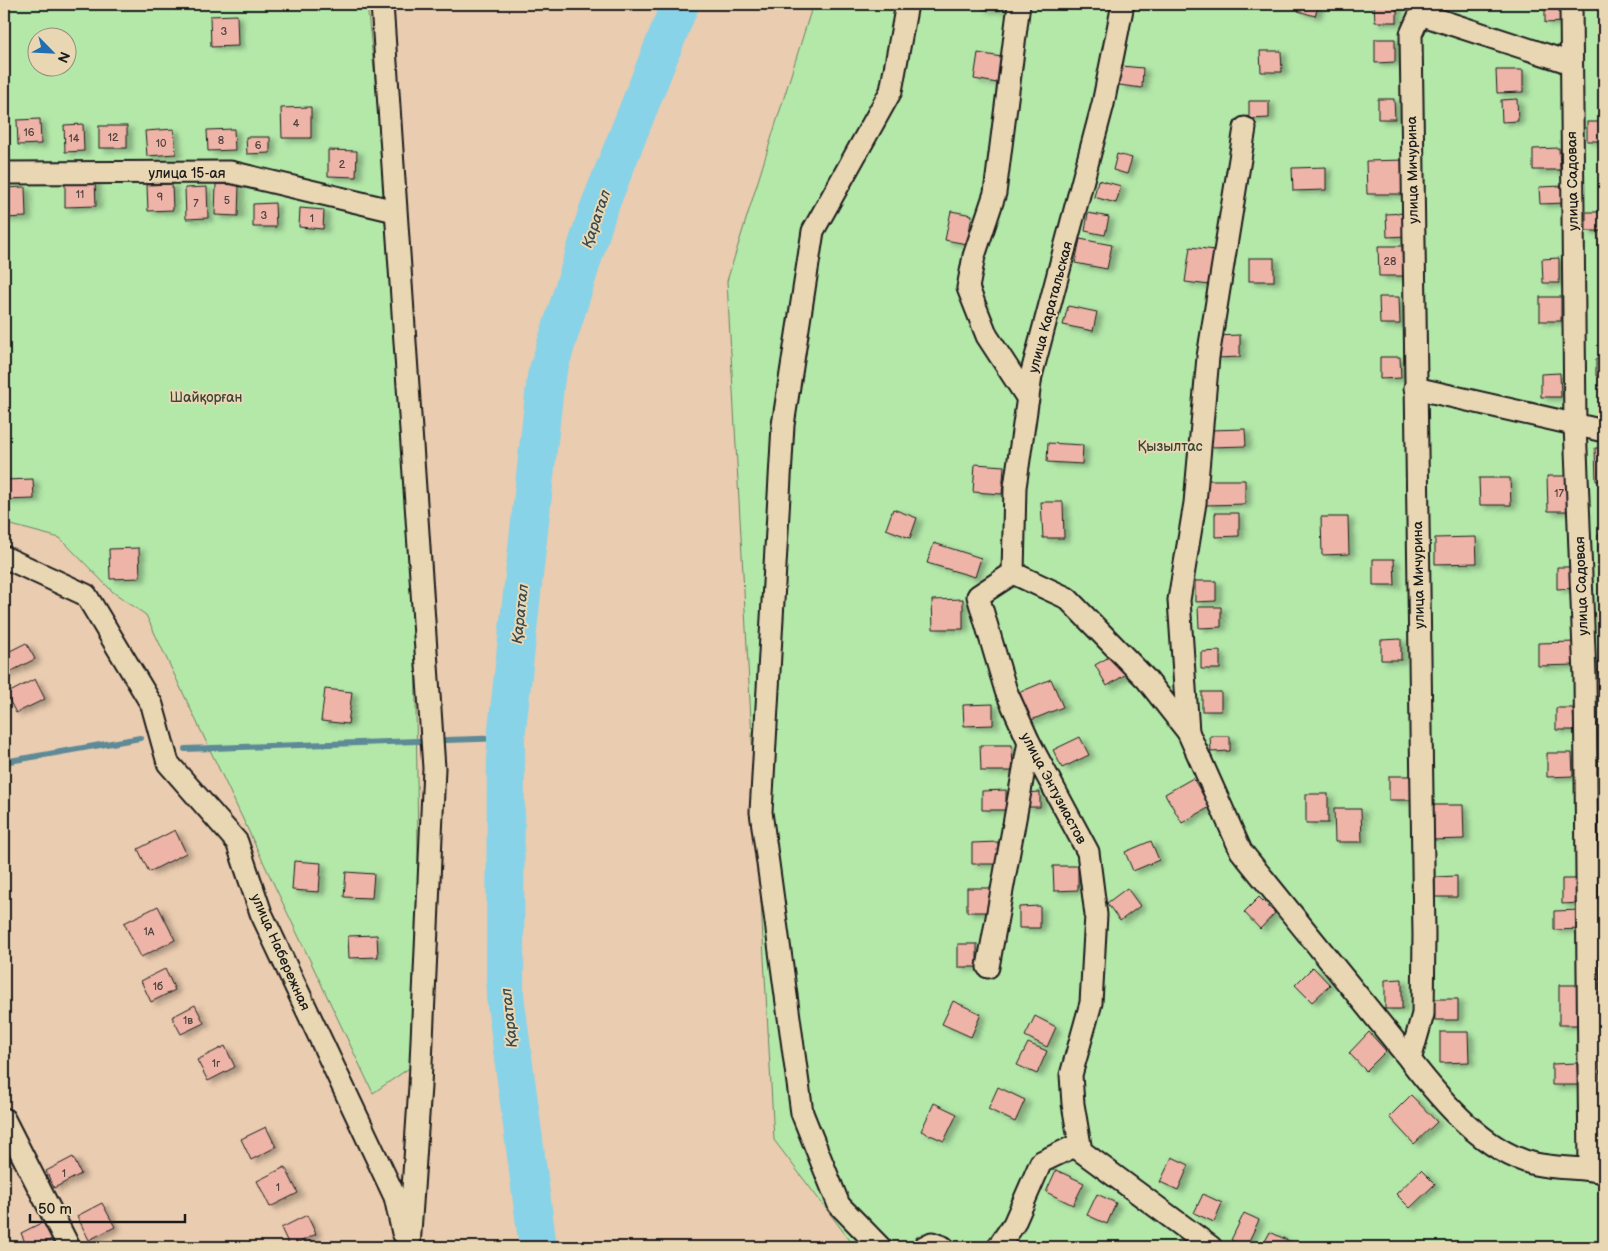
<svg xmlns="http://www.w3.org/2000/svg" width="1608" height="1251" font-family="'Balsamiq Sans',sans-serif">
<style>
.green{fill:#b3e8a9;stroke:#688262;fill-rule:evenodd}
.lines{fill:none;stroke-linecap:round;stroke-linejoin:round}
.stream{stroke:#5d8a96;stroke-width:6}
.river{stroke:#88d3e8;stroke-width:38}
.building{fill:#edb4a7;stroke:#1c1c1c;filter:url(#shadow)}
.minor-casing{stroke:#1c1c1c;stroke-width:25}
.minor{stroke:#e9d7b4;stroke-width:21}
.labels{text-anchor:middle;stroke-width:4;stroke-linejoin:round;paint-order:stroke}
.number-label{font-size:11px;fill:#50423f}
.street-label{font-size:14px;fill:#1c1c1c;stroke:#e9d7b4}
.park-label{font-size:14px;fill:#3a4538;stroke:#e9d7b4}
.water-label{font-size:15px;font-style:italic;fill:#374a4f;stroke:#e9d7b4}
</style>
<defs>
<filter id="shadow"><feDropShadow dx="5.5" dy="3" stdDeviation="2.5" flood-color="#0004"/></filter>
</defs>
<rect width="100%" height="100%" fill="#eaccb0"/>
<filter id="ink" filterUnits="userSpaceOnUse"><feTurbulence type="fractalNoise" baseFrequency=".02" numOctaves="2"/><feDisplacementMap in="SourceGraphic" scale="10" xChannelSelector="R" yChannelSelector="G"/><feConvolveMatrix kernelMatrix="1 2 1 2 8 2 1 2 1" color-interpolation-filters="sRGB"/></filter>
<g filter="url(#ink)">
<g class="green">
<path d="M4,4H367L412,424L421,1060L373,1093L146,615L113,592L60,538L4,523ZM38,38H68V68H38Z"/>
<path d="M813,4H1604V1247H855L774,1140L727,281Z"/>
</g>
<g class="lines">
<g class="stream">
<path d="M185,749L506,738"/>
<path d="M4,762L140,738"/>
</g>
<path class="river" d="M538,1247L505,996L506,738L546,377L598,210L680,4"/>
</g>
<g class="building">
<path d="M982,4H1000V10L982,9Z"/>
<path d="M1300,4H1319L1315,16L1298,11Z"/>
<path d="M1374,4H1397V22H1375Z"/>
<path d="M1545,4H1563V22L1545,23Z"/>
<path d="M237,15L238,46L211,47L210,16Z"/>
<path d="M1375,39H1395V62L1375,63Z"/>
<path d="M1260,51H1281L1282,72H1261Z"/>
<path d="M978,53L1007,58L1003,84L974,79Z"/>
<path d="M1121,66L1143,68L1142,88L1119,85Z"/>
<path d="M1496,70H1523V92L1497,93Z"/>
<path d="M1378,99H1394L1395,119H1378Z"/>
<path d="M1517,99L1518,121L1502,122L1501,100Z"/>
<path d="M1249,101H1269V118L1249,119Z"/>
<path d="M311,107V138H282L281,108Z"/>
<path d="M40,119L41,144L18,145L17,120Z"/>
<rect x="1587" y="122" width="17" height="19"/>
<path d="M83,124L84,151L65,152L64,125Z"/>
<rect x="99" y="126" width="28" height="22"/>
<path d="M174,129L176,154L147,156L145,131Z"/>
<path d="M234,129L235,150L208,151L207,130Z"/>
<path d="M246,137H270V153L247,154Z"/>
<path d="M1559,148L1560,170H1533V149Z"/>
<path d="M328,150L357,151L356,177L328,176Z"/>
<path d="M1117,154L1132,158L1127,174L1113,170Z"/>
<path d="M1406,160V194H1367L1366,161Z"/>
<path d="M1326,167V190L1293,191L1292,168Z"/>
<path d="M95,180L96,206L65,207V181Z"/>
<path d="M1098,180L1121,186L1116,203L1094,197Z"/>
<path d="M172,184L173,210L148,211L147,185Z"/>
<path d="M216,184L239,185L238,216L215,215Z"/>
<path d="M1564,186L1565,203L1540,204L1539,187Z"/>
<path d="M25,187L26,217L4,218V188Z"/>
<path d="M207,187L208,218L186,219L185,188Z"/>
<path d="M275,203L276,227H253V204Z"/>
<path d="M300,208L324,210L323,229L299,227Z"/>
<path d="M951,211L972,215L967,244L945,240Z"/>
<rect x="1586" y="212" width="18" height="19"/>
<path d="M1088,213L1109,217L1105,235L1085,231Z"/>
<path d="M1406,213V236L1387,237L1386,214Z"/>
<rect x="1600" y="238" width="4" height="19"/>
<path d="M1080,239L1112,245L1107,269L1075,263Z"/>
<path d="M1378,246H1402L1403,276H1379Z"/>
<path d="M1190,247L1215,250L1210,285L1185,282Z"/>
<rect x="1249" y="258" width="25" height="23"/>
<path d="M1559,258V283H1543L1542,259Z"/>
<rect x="1602" y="272" width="2" height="18"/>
<path d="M1379,297H1399L1400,324H1380Z"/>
<rect x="1540" y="297" width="21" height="24"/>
<path d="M1068,306L1097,312L1093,331L1063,325Z"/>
<path d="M1600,315H1604V341H1601Z"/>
<path d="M1240,335V357L1216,358L1215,336Z"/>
<path d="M1380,357H1400L1401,378L1380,379Z"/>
<path d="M1604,358V376H1596V359Z"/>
<path d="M1560,373L1561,397H1541V374Z"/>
<path d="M1245,429L1246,446L1210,447V430Z"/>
<path d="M1048,443L1083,445L1082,464L1047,462Z"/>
<path d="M1595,448H1604V480L1596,481Z"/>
<path d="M975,464L1004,466L1002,494L973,492Z"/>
<path d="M1547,476H1571V511H1548Z"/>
<path d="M1479,478H1510L1511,505H1480Z"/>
<path d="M33,479L34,499L4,500V480Z"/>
<path d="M1206,480H1245V504L1206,505Z"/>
<path d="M1041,502H1063L1064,538H1043Z"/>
<path d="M893,509L917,518L910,538L886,529Z"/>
<path d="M1215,513H1239V536L1215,537Z"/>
<path d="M1321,517H1348L1349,554L1322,555Z"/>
<path d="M1604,534V557H1598V535Z"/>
<path d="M1476,537L1477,563L1435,564V538Z"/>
<path d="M934,543L981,558L975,577L927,563Z"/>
<path d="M139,548L140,578L110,579L109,549Z"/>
<path d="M1373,559H1394L1395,585H1373Z"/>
<path d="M1557,567H1575L1576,588L1557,589Z"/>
<path d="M1195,581H1216V601L1195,602Z"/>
<path d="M963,599V629H933L932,600Z"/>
<path d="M1198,607H1221V627L1199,628Z"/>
<path d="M1401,639V660H1381V640Z"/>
<path d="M1576,642V665L1538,666V643Z"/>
<path d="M26,643L35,659L4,675V654Z"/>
<rect x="1599" y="648" width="5" height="29"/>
<path d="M1220,651V669H1201V652Z"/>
<path d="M1116,653L1128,673L1107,686L1095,665Z"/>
<path d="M35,679L45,699L16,713L6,694Z"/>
<path d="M1051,679L1063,707L1029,721L1018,693Z"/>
<path d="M325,689L352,692L348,724L321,721Z"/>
<rect x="1202" y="692" width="19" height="19"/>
<path d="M993,704V725L964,726L963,705Z"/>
<path d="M1556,708H1573L1574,730H1556Z"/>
<rect x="1598" y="734" width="6" height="24"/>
<path d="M1210,736H1230V751L1211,752Z"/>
<path d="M1080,737L1089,755L1062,768L1053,750Z"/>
<path d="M980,745H1012L1013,771H981Z"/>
<path d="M1547,753H1572L1573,776L1547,777Z"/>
<rect x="1389" y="776" width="22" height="24"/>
<path d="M1193,778L1210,807L1182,823L1165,794Z"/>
<rect x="1600" y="789" width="4" height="24"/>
<path d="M1006,790V810H982V791Z"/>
<path d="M1040,792V807H1026L1025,793Z"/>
<rect x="1306" y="794" width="22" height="29"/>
<path d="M1432,805H1463L1464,839L1432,840Z"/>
<path d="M1334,809H1361L1362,842H1335Z"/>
<path d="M175,830L186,853L149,872L138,849Z"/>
<path d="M1151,841L1159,860L1133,871L1125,852Z"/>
<path d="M998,842V864H972V843Z"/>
<path d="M294,861L321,863L319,892L292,890Z"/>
<path d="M1053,866H1078V890L1054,891Z"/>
<path d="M346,872L374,874L372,898L344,897Z"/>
<path d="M1457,876V897H1435V877Z"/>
<path d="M1562,879H1580V903L1562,904Z"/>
<rect x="967" y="888" width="25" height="24"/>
<path d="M1127,888L1140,906L1120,921L1107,903Z"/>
<path d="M1259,897L1275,913L1260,929L1244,912Z"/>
<path d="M158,906L175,940L141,957L124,923Z"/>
<path d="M1040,906V928H1019V907Z"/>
<path d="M1581,910V929L1554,930V911Z"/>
<path d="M377,935L378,957L349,958L348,936Z"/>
<rect x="958" y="944" width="19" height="23"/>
<path d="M1313,967L1330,985L1312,1002L1295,985Z"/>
<path d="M165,969L175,990L151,1002L141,981Z"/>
<path d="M1402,979V1009H1385V980Z"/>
<path d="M1559,985H1580L1581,1025H1559Z"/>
<path d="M1434,999H1458V1020H1435Z"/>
<path d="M953,1001L981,1014L971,1037L942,1024Z"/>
<path d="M195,1005L204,1023L181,1034L172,1017Z"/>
<path d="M1035,1016L1056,1027L1047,1047L1025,1036Z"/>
<path d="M1369,1032L1386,1051L1366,1071L1349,1053Z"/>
<path d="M1440,1032H1468L1469,1062L1440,1063Z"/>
<path d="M1028,1043L1047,1051L1037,1074L1017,1065Z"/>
<path d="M225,1046L235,1067L208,1081L197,1060Z"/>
<path d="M1577,1063L1578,1085H1552V1064Z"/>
<path d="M998,1087L1025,1100L1015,1122L988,1109Z"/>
<path d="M1411,1095L1437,1122L1414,1144L1389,1117Z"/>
<path d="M1602,1099H1604V1147H1603Z"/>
<path d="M934,1103L957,1114L944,1141L921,1131Z"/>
<path d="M266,1127L276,1147L251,1160L241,1139Z"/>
<path d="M4,1145L11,1160L4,1164Z"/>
<path d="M73,1157L81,1174L54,1188L46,1171Z"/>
<path d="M1172,1157L1189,1165L1178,1190L1160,1182Z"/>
<path d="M285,1167L298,1193L270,1207L257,1181Z"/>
<path d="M1056,1170L1084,1183L1073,1205L1046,1192Z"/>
<path d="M1421,1170L1435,1184L1410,1208L1396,1194Z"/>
<path d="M1097,1194L1116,1203L1107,1224L1087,1215Z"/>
<path d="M1203,1194L1222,1203L1214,1222L1194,1213Z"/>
<path d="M102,1203L115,1227L89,1240L77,1216Z"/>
<path d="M1244,1213L1259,1220L1246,1247L1231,1240Z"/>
<path d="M307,1215L316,1234L290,1247L281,1228Z"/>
<path d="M43,1222L52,1239L36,1247H27L21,1233Z"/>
<path d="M1270,1232L1302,1247H1262Z"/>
</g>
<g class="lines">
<g class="minor-casing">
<g id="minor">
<path d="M382,4L434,768L420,1086L409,1247"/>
<path d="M1019,4L995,193L974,256L968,288L987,336L1028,399"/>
<path d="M1123,4L1103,104L1031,376L1015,487L1013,573L978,596L1006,691L1029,742L1088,852L1096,915L1091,1003L1071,1075L1073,1104L1081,1151L1211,1247"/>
<path d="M1571,4L1575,425L1585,676L1590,1169"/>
<path d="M1571,63L1420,14L1411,34L1424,935L1423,1014L1410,1060C1441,1100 1484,1152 1535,1164C1558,1169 1582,1167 1604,1172"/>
<path d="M4,173L230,172L395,211"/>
<path d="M1415,388L1604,431"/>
<path d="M4,557L86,595L152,705L168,763L237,842L261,913L395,1197L403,1233"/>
<path d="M1013,573L1067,598L1147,680L1188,732L1241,851L1410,1060"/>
<path d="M1188,732L1179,600L1195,503L1208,357L1245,128"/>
<path d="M988,967L1029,742"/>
<path d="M4,1119L69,1247"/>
<path d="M880,1247L839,1205L802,1113L761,812L783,425L813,231L891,91L907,4"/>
<path d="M924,1247L932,1243L943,1247"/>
<path d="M998,1247L1014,1224L1041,1162L1079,1144"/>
</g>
</g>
<use href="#minor" class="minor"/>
</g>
</g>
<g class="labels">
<g class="number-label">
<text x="224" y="35">3</text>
<text x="296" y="127">4</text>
<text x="29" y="136">16</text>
<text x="113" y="141">12</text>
<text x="74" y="142">14</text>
<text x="221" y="144">8</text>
<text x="161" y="147">10</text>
<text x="258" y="149">6</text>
<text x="342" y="168">2</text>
<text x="80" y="198">11</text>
<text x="160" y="201">9</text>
<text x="227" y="204">5</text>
<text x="196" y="207">7</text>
<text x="264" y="219">3</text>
<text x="312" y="222">1</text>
<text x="1390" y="265">28</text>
<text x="1559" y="497">17</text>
<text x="149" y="935">1А</text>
<text x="158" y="990">1б</text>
<text x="188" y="1024">1в</text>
<text x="216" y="1067">1г</text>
<text x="64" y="1177">1</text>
<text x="278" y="1191">1</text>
</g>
<g class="street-label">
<text transform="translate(1412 170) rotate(-91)" y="5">улица Мичурина</text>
<text x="187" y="178">улица 15-ая</text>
<text transform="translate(1572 181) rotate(-91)" y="5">улица Садовая</text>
<text transform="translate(1050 307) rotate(-75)" y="5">улица Каратальская</text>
<text transform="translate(1418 575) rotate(-91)" y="5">улица Мичурина</text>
<text transform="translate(1581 586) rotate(-92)" y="5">улица Садовая</text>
<text transform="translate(1054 788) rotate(62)" y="5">улица Энтузиастов</text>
<text transform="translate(281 952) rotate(66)" y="5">улица Набережная</text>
</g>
<g class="park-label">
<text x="206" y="402">Шайқорған</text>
<text x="1170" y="451">Қызылтас</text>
</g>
<g class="water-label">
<text transform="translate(596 219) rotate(-71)" y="5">Қаратал</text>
<text transform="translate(520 614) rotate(-84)" y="5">Қаратал</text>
<text transform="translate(509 1018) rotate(-96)" y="5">Қаратал</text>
</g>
</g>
<rect width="1608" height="1251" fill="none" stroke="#e9d7b4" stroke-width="20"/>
<rect x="10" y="10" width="1588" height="1231" fill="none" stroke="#1c1c1c" stroke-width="2" filter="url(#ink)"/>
<g transform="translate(52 52) rotate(114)"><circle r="24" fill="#e9d7b4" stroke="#978c77"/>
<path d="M0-4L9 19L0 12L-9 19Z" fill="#1f6fb2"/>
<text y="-8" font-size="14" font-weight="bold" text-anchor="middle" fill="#1c1c1c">N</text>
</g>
<path d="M30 1214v8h155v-8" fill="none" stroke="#1c1c1c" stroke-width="2.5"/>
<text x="38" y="1214" font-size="15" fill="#1c1c1c" stroke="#e9d7b4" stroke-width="4" paint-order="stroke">50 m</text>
</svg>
